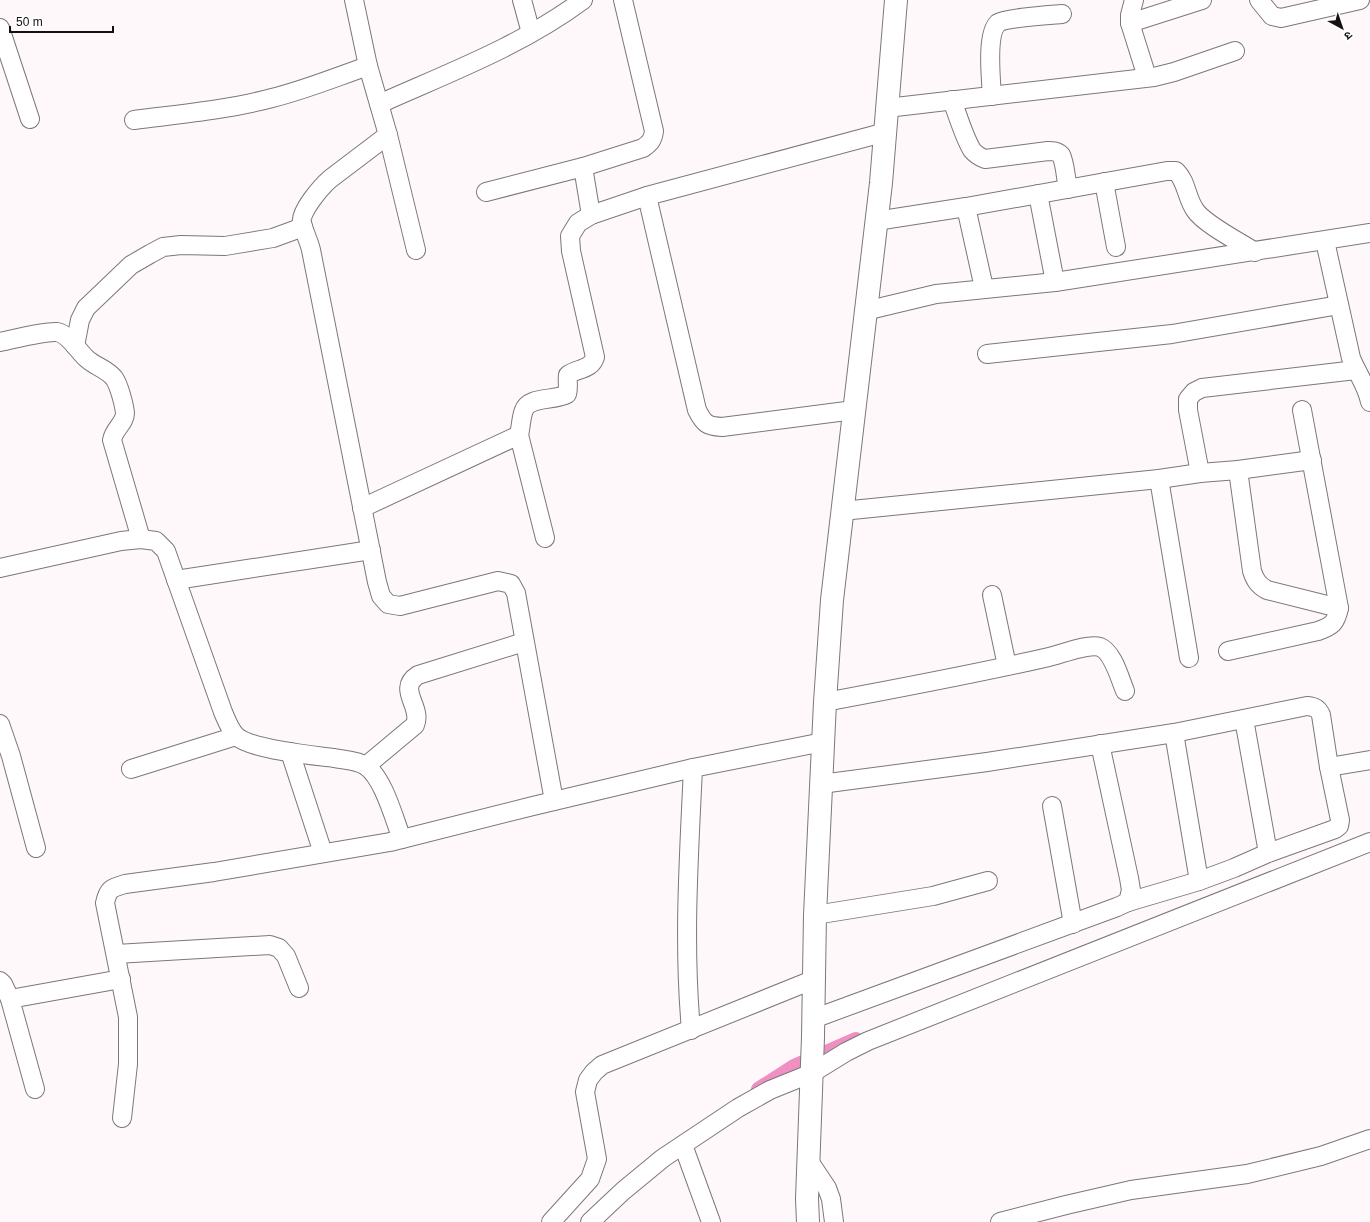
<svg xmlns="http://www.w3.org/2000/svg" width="1370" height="1222" font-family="Arial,'Noto Sans Devanagari',sans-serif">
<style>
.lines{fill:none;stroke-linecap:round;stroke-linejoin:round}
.canal{stroke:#ef90c3;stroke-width:14}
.minor-casing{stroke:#7d767a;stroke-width:20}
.major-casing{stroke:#7d767a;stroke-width:24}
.minor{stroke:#fff;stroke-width:18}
.major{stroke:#fff;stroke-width:22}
</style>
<rect width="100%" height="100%" fill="#fef8fb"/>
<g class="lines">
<path class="canal" d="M758,1089L794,1066L856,1039"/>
<g class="minor-casing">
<g id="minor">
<path d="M354,0L368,66L379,104C448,73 521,46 583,0"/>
<path d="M522,0L531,33"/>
<path d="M1134,0L1130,15V23L1147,77"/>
<path d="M1259,0L1272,16L1281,18L1360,0"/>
<path d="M1130,23L1202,0"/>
<path d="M0,28L30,119"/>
<path d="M992,96C991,79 986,34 998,23C1005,18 1051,15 1062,14"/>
<path d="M952,100C958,116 964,137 972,150C976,155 980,157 985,159L1048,151C1053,151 1057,151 1061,155C1065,162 1066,180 1068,189"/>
<path d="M379,104L388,135L330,179C322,186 299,212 302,223C304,232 309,241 311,250L377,582L381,596L388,604L400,606L498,581L511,584L516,593L554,801"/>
<path d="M887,108L1154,77L1174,72L1235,51"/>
<path d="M134,120C180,114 227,110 272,98C305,90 336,77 368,66"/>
<path d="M388,135L416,250"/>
<path d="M1104,182L1116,247"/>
<path d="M486,192L583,167"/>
<path d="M1038,194L1055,282"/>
<path d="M647,196L697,410C704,424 707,426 722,427L854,410"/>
<path d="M966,207L984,288"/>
<path d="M591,215L583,167L643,148C650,143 653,140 654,131L623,0"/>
<path d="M876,221L966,207L1167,171H1176C1187,182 1186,197 1195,210C1204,224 1240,242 1255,252"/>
<path d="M1325,241L1351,358C1357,373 1367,386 1370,402"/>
<path d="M865,311L936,294L1055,282L1370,233"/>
<path d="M0,342C15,339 44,331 57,332C69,334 78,351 86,358C94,366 107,369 114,378C119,385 124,404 125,413C125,423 114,429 112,440L141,539"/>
<path d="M75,346L80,320L86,308L131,265L150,254L163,247L181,245L225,246L273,238L303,227"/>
<path d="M987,354L1172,334L1339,305"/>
<path d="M519,435C521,427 521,417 524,410C529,396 555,401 567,394C569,387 567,381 568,375C578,368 591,370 595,357L571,251L570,236L578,223L591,215L647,196L886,132"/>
<path d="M1238,470L1252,571C1255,580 1258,585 1267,590L1339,608"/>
<path d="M1200,473L1188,410V399L1194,392L1202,388L1356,370"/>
<path d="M1159,479L1189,658"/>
<path d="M362,508L519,435L545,538"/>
<path d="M842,511L1159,479L1200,473L1238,470L1312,460"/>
<path d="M0,568L121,541L141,539L156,541L166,551L223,712C226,719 230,730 236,736C252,750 311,755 334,758C344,760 357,760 366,766C384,779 394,819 402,839"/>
<path d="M176,580L371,550"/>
<path d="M992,595L1007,666"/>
<path d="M1228,651L1318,631C1332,626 1336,623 1339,608L1302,410"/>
<path d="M825,702C900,688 975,674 1049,657C1062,654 1088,643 1100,647C1113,652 1120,679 1125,691"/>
<path d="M1244,719L1268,853"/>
<path d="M0,724L11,756L36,848"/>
<path d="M1174,733L1199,881"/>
<path d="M290,752L323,853"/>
<path d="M366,766L415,725C423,707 396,689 418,675L524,642"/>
<path d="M1329,767L1370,760"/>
<path d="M131,769L236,736"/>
<path d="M821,784L987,762L1174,733L1307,706C1315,707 1318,708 1321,715L1329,767L1340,820L1339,826L1335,829L1268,853L1234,868L1199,881L1128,902"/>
<path d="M1052,806L1073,924"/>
<path d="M815,915L933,896L988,881"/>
<path d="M116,954L270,945L279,948L286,956L299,988"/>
<path d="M0,981L3,984L10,999"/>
<path d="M813,1019L1117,907L1128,902L1131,890L1129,878L1100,744"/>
<path d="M691,1030C683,942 689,855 693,768"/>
<path d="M35,1089L10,999L121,979"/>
<path d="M122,1118L128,1064V1017L105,903C108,889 111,888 125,884L214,872L390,842L533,806L693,768L823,742"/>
<path d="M683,1145L711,1222"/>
<path d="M809,1161L827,1188L831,1199L834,1222"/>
<path d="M551,1222L590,1179L597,1159L585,1092L588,1080L594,1072L602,1065L815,979"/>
<path d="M590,1222L623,1191L663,1158L738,1108L770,1090L812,1073L846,1052L868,1041L1370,842"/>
<path d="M1000,1222L1066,1205L1131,1190L1247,1174L1321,1156L1370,1139"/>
</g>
</g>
<g class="major-casing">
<path id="major" d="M808,1222L807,1199L813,1037L815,915L825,702L832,600L881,183L896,0"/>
</g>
<use href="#minor" class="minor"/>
<use href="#major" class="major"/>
</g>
<g transform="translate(1342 28) rotate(140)" stroke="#ffffff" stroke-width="3" paint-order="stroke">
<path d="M0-3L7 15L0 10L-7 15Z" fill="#131011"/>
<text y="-6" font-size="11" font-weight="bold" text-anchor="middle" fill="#131011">उ</text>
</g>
<path d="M10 26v6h103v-6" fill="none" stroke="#131011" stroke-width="2"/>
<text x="16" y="26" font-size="12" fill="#131011" stroke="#ffffff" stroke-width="3" paint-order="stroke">50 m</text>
</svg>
